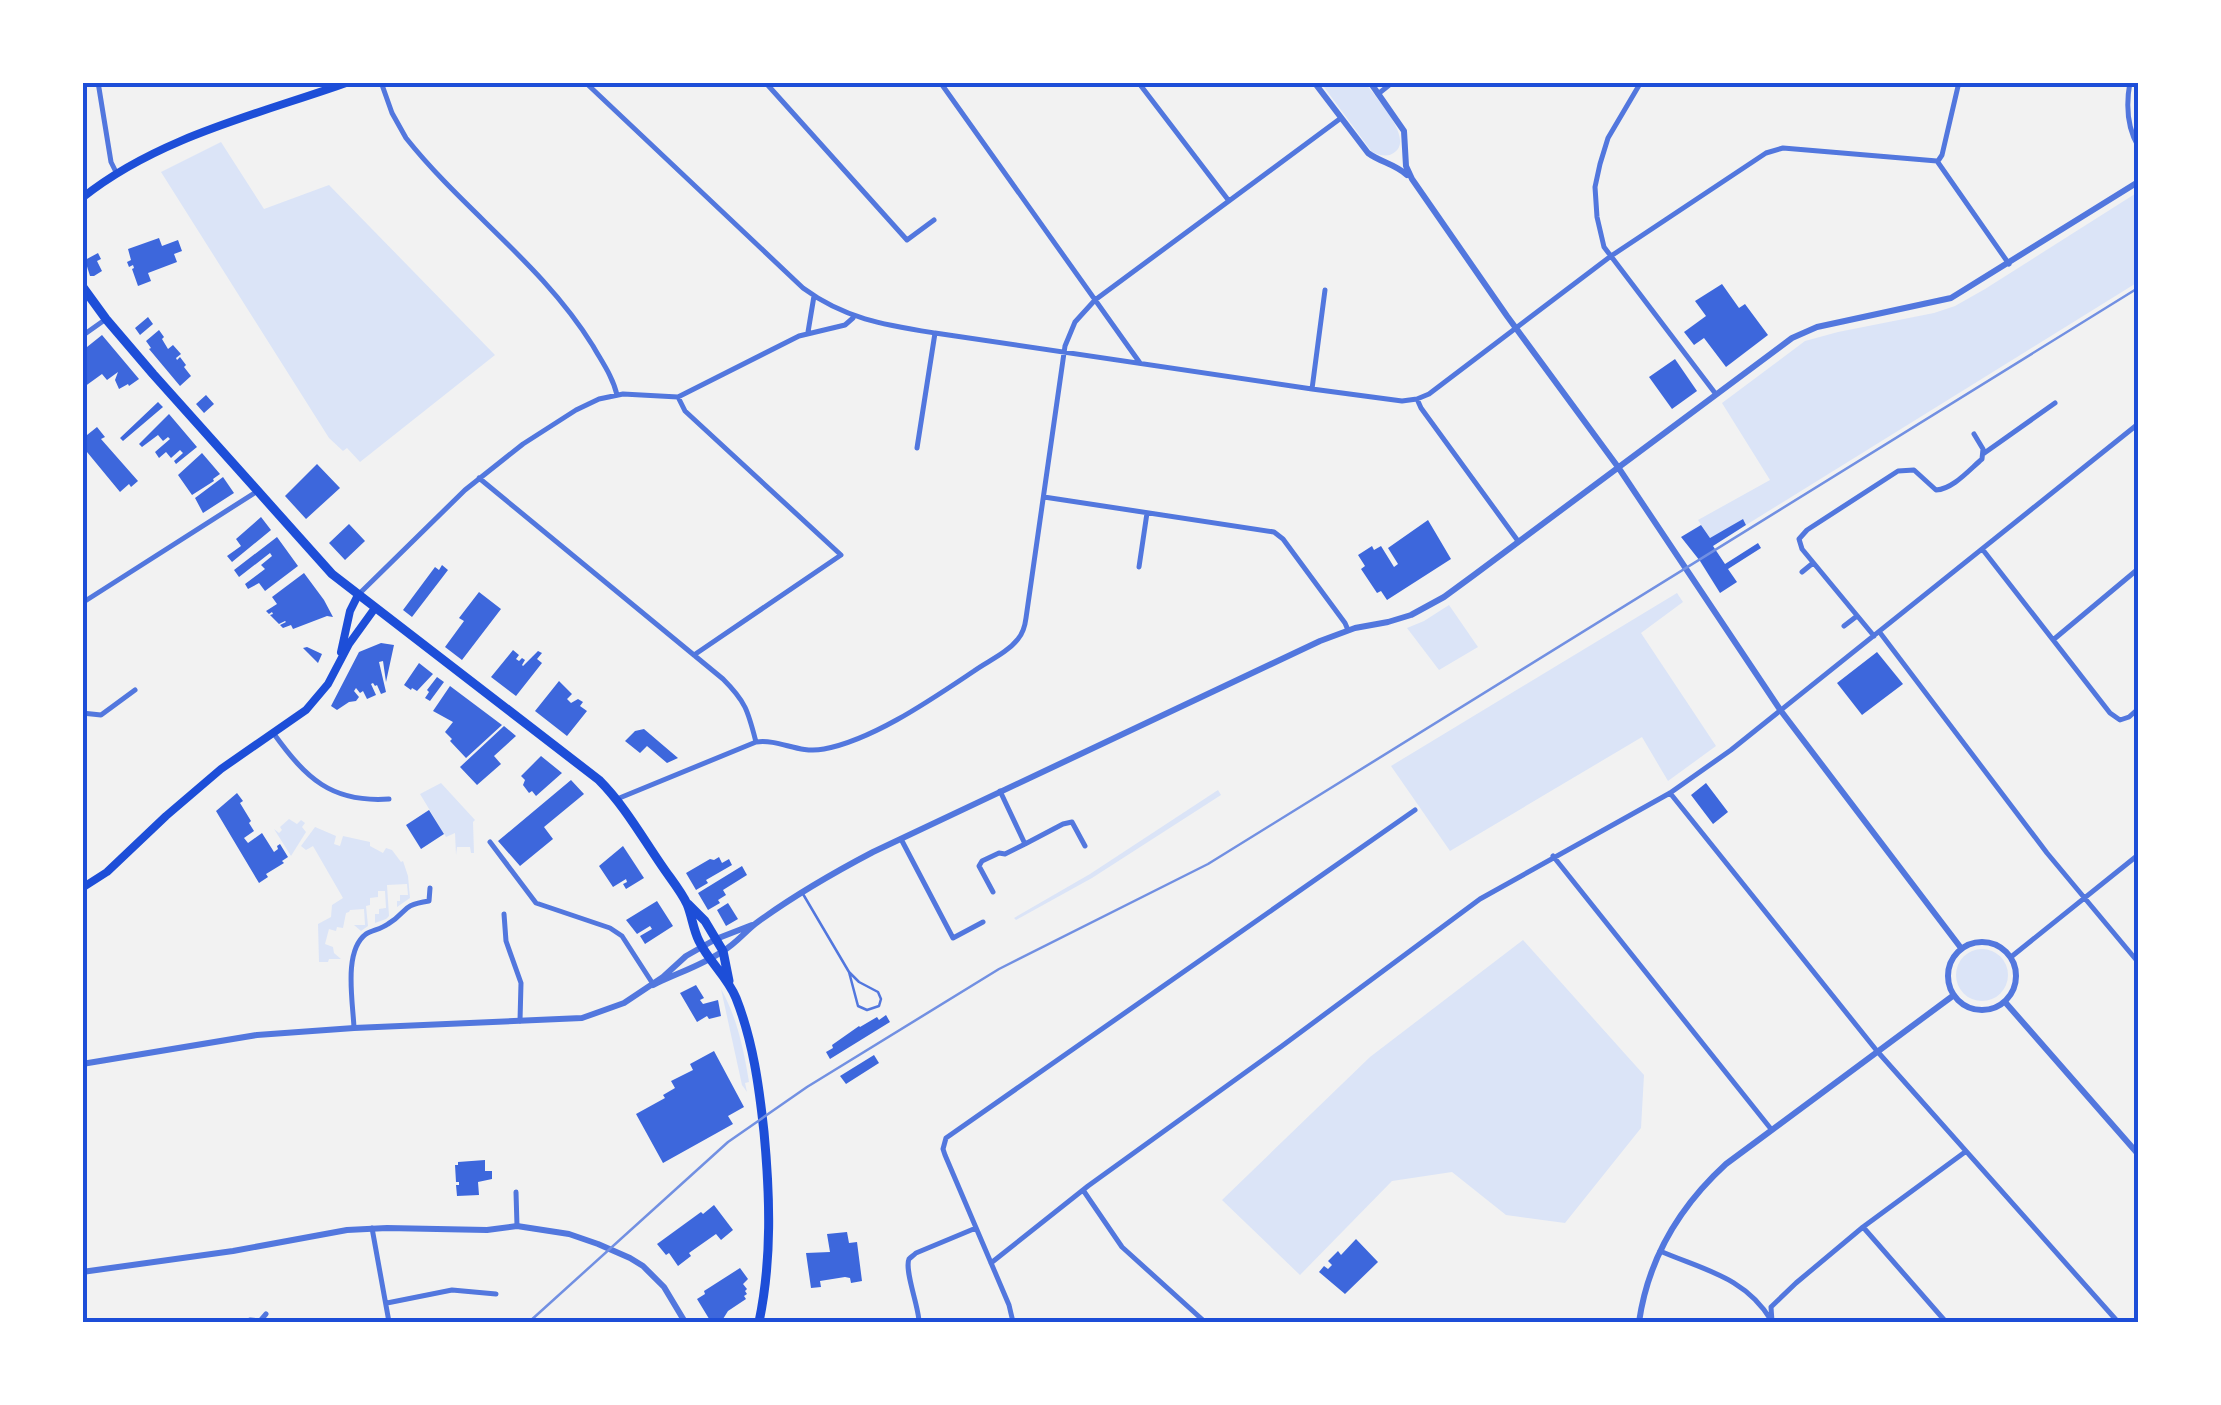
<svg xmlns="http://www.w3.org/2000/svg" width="2221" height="1405" viewBox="0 0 2221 1405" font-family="Manrope,sans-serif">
<rect width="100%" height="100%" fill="#f2f2f2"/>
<path fill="#dbe4f7" d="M1321 83H1365C1375 96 1414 138 1395 152 1388 158 1379 155 1372 152Z
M221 142 264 209 329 185 495 355 360 462 347 448 343 451 329 438 161 172Z
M2138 192V282L1746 525 1743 520 1710 538 1698 520 1770 480 1722 403 1805 341 1838 332 1934 313 1955 306 1985 289Z
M1677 593 1683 602 1641 633 1716 746 1668 781 1642 737 1450 851 1391 766Z
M1449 605 1478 647 1439 670 1407 628 1424 621Z
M441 783 475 820 473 822 474 853H471L470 847H457L456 855 455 833 446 837 420 794Z
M1218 790 1221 795 1092 878 1016 920 1014 918 1090 874Z
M289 819 297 824 301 820 305 823 302 827 306 832 291 856 274 829 279 833 282 830 280 827Z
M315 827 336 836 334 844 340 846 343 836 370 842V846L383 853 386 848 392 850 401 862 403 861 408 876 410 898 397 907V901H400V895H408L407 884 387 885 389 916 386 919 375 923V914H379V909L386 908 385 891H378V897L370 898V905L366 906 368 926 361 931 354 925H365L364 909 350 910 349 912 346 913 343 928 337 927 336 931 329 929 325 944 333 947 334 953 341 959H329L328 962H319L318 924 331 917 332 905 343 898 313 846 306 850 301 846Z
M1523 940 1644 1075 1641 1128 1565 1223 1506 1215 1452 1172 1392 1181 1300 1275 1222 1200 1370 1057Z
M1956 975a26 26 0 1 1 52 0a26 26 0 1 1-52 0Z
M721 989C737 1017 744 1051 749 1082L745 1083 747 1092 742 1085Z"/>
<path fill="#3d67dc" d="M159 238 162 246 178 240 182 251 174 254 177 262 148 273 151 281 138 286 132 269 134 268 133 265 129 267 127 262 131 260 128 249Z
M98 253 101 259 97 261 102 271 94 276H90L85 260Z
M1722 284 1739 308 1745 304 1768 335 1726 367 1704 338 1694 345 1684 332 1706 316 1695 301Z
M148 317 153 324 140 335 135 328Z
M159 330 164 337 162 339 168 349 173 345 181 354 176 358 177 360 180 357 186 365 184 367 191 376 180 386 149 349 151 348 146 341Z
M102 335 139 379 129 386 128 384 119 389 115 380 118 372 107 380 102 374 84 387 82 385V351Z
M1675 359 1697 391 1672 409 1649 377Z
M206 395 214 404 204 413 196 404Z
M158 402 163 407 123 441 120 438Z
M169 414 197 447 176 464 174 461 183 453 180 450 171 458 166 452 159 458 155 452 170 439 168 437 163 441 158 435 142 447 139 444Z
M97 427 105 437 101 439 138 481 131 487 129 484 120 492 87 452 82 456V439Z
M202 453 220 474 213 479 214 481 192 495 178 475Z
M317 464 340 488 306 519 285 496Z
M223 477 234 493 203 513 195 498Z
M261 517 271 530 232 562 227 556 241 546 236 539Z
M1743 519 1746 525 1713 546 1725 564 1758 543 1761 548 1728 569 1737 582 1720 593 1700 561 1681 537 1701 525 1710 538Z
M1428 520 1451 559 1387 600 1381 591 1377 593 1361 569 1365 566 1358 555 1372 546 1374 550 1381 546 1394 567 1398 564 1388 548Z
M349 524 365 541 345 560 329 543Z
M277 537 298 566 265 591 259 583 248 589 245 584 265 569 261 565 272 556 270 553 239 577 234 570Z
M442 565 448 570 412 617 403 610 435 567 439 570Z
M304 573 324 600 333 617 327 616 293 629 291 625 283 628 280 625 286 622 285 621 279 624 270 615 273 614 272 612 269 614 266 611 277 604 272 597Z
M479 592 501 609 462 660 445 647 464 621 459 618Z
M381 643 394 645 386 682 383 661 379 662 386 692 381 694 377 685 375 686 373 683 371 684 376 695 367 699 363 691 360 693 356 688 354 691 359 697 356 701 349 702 337 710 331 706 359 652Z
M307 647 322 654 318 663 303 648Z
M513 650 519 655 516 659 519 661 522 658 525 660 522 665 523 666 538 651 542 653 537 659 542 663 516 696 491 677Z
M1877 652 1903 684 1862 715 1837 683Z
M419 663 433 674 417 691 412 688 411 690 404 685Z
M437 677 444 682 430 701 425 698 429 692 427 690Z
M559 681 572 694 567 699 571 703 578 699 583 702 580 706 587 711 567 736 535 711Z
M450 686 502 725 466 758 450 741 452 739 445 732 453 722 433 711Z
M504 726 516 736 494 756 501 764 477 785 460 767Z
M644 729 678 758 667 763 647 746 640 753 625 741 635 731Z
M541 756 562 773 536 796 532 791 529 793 523 785 525 780 521 776Z
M571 780 584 794 544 827 553 839 520 866 498 841Z
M1706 783 1728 812 1713 824 1691 795Z
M237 793 243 801 240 803 251 821 249 823 254 831 244 838 248 843 262 833 274 852 278 849 277 846 280 844 288 857 282 861 284 863 266 874 268 877 259 883 216 811Z
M429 810 444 834 421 849 406 825Z
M623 846 644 878 626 889 623 884 627 882 626 879 613 887 599 866Z
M719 857 722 863 729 859 732 865 706 880 708 883 696 890 686 873 710 859 714 860Z
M742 866 747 875 723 890 726 895 718 900 720 903 708 910 698 893Z
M657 901 673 926 645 944 640 936 652 929 650 926 637 934 626 920Z
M728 903 738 919 726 926 717 910Z
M696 985 704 998 700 1000 703 1004 718 1000 721 1016 709 1019 707 1016 697 1022 680 993Z
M886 1015 890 1022 830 1059 826 1052 833 1048 832 1045 859 1026 860 1027 877 1017 879 1020Z
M714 1051 744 1107 728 1116 733 1124 663 1163 636 1114 665 1098 663 1095 675 1088 671 1081 693 1070 690 1064Z
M874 1055 879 1063 846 1084 840 1076Z
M485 1160V1171H492V1179L478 1182 479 1195 457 1196 456 1185H459V1182H456L455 1165H458V1162Z
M714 1205 733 1230 721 1240 716 1234 689 1253 691 1256 678 1266 669 1253 666 1255 657 1244 701 1212 703 1214Z
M847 1232 849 1243 857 1242 862 1281 851 1283 850 1278 845 1277 820 1281 821 1287 811 1288 806 1253 830 1252 827 1234Z
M1356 1239 1378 1262 1345 1294 1319 1272 1324 1266 1328 1269 1332 1265 1328 1261 1338 1251 1341 1255Z
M740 1268 748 1279 743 1284 747 1289 745 1291 747 1294 744 1296 746 1299 728 1311 723 1319 726 1322H711L697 1299 705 1294 704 1291Z"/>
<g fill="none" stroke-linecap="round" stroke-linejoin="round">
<path stroke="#5277de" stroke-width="2.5" d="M803 894 849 972 858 1006 867 1010 879 1006 881 999 878 992 859 982 849 972"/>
<path stroke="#5277de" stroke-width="5" d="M98 82 111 162 117 174
M381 82 392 113 406 138C464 211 543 265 593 346 602 362 613 377 617 395
M585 82 803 288C845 319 885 325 935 333L1312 389 1402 401 1417 399 1429 394 1611 256 1766 153 1783 148 1937 161
M765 82 907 240 934 220
M940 82 1140 363
M1138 82 1229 201
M1641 82 1608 138 1600 164 1595 187 1597 217 1604 247 1715 393
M2130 82C2126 104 2127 127 2138 146
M1378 94 1393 82
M1937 161 2009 264
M1938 161 1942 155 1959 82
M808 332 814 296
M82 336 106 319
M1312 389 1325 290
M678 397 685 411 841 555 694 655
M1417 399 1421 408 1518 541
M917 448 935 333
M1983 454 2055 403
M479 478 723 679C746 702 748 711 756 742
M1044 497 1274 532 1283 539 1345 623 1348 630
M1983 550 2110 713 2120 720 2129 717 2138 709
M1139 567 1147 513
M1802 572 1813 563
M360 593 465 490 523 444 576 410 599 399 623 394 678 397 799 336 845 325 853 318
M82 603 256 492
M1844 626 1857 616
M1881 634 2047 853 2138 962
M1874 636 1802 549 1799 539 1807 530 1898 471 1914 470 1936 490C1953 489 1969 470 1982 459L1983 449 1974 434
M2053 640 2138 569
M82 705V713L101 715 135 690
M274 734C306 778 331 803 389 799
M1670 793 1877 1051 2118 1322
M617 799 756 742C781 739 797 754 824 749 873 740 932 699 974 671 988 661 1007 653 1018 639 1023 633 1025 626 1026 618L1065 346 1075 322 1095 300 1341 118
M901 839 953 938 983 922
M490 842 536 903 610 928 622 936 653 984
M1025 844 1063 824 1072 822 1085 846
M1553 856 1771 1129
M993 892 979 866 982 861 999 853 1005 854 1025 844 1000 791
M504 914 506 941 521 983 520 1021
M2011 957 2138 855
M354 1028C353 1002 343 951 366 934 373 930 381 929 388 924 408 912 400 905 429 901L430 888
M1083 1190 1122 1247 1205 1322
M516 1192 517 1226
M1863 1227 1946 1322
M372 1228 389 1322
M1660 1251C1704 1270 1745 1277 1771 1320
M991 1263 1088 1186 1282 1046 1480 899 1670 793 1731 750 2138 424
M387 1303 452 1290 496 1294
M250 1320 260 1321 266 1314
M919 1322C919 1307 904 1270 909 1259 911 1257 914 1255 916 1253L976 1228
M1013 1322 1009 1305 945 1155 943 1149 946 1138 1415 810
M1772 1322 1771 1307 1796 1283 1863 1227 1965 1152"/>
<path stroke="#5277de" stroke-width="6" d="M1314 82 1368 153C1380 162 1395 164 1407 175
M1370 82 1404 131 1406 166 1412 179 1507 316 1618 467 1781 711 1961 948
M1948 976a34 34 0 1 1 68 0a34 34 0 1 1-68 0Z
M653 985C677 973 701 966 723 951 737 943 746 930 759 921 795 895 833 873 873 852L1320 641 1355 628 1388 622 1411 615 1444 597 1474 575 1792 338 1817 327 1951 298 2138 182
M2005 1002 2138 1154
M82 1064 257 1035 354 1028 582 1018 624 1003 663 977 686 956 716 939 752 925
M82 1272 233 1251 347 1230 387 1228 487 1230 517 1226 569 1234 598 1244 630 1258 643 1266 664 1287 685 1322
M1639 1322C1648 1260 1679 1207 1726 1164L1954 995"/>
<path stroke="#1d4ed8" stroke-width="8" d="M82 198C158 137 259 114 349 82
M341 652 350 611 358 595
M82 888 107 872 166 816 221 769 306 710 328 684 349 644 375 608"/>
<path stroke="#1d4ed8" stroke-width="9" d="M82 286 106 319 153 374 332 574 599 780C624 805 642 837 662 866 670 878 681 891 687 904 692 916 693 929 699 941 709 962 727 976 736 998 753 1041 759 1086 764 1132 770 1196 772 1260 759 1322
M688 904 705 921 723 951 729 981"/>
<path stroke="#7290e2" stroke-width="2.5" d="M529 1322 728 1142 807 1087 999 969 1208 864 2138 288"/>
</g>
<rect width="2221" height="1405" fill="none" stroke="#ffffff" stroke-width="170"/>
<rect x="85" y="85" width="2051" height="1235" fill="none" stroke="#1d4ed8" stroke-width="4"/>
</svg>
